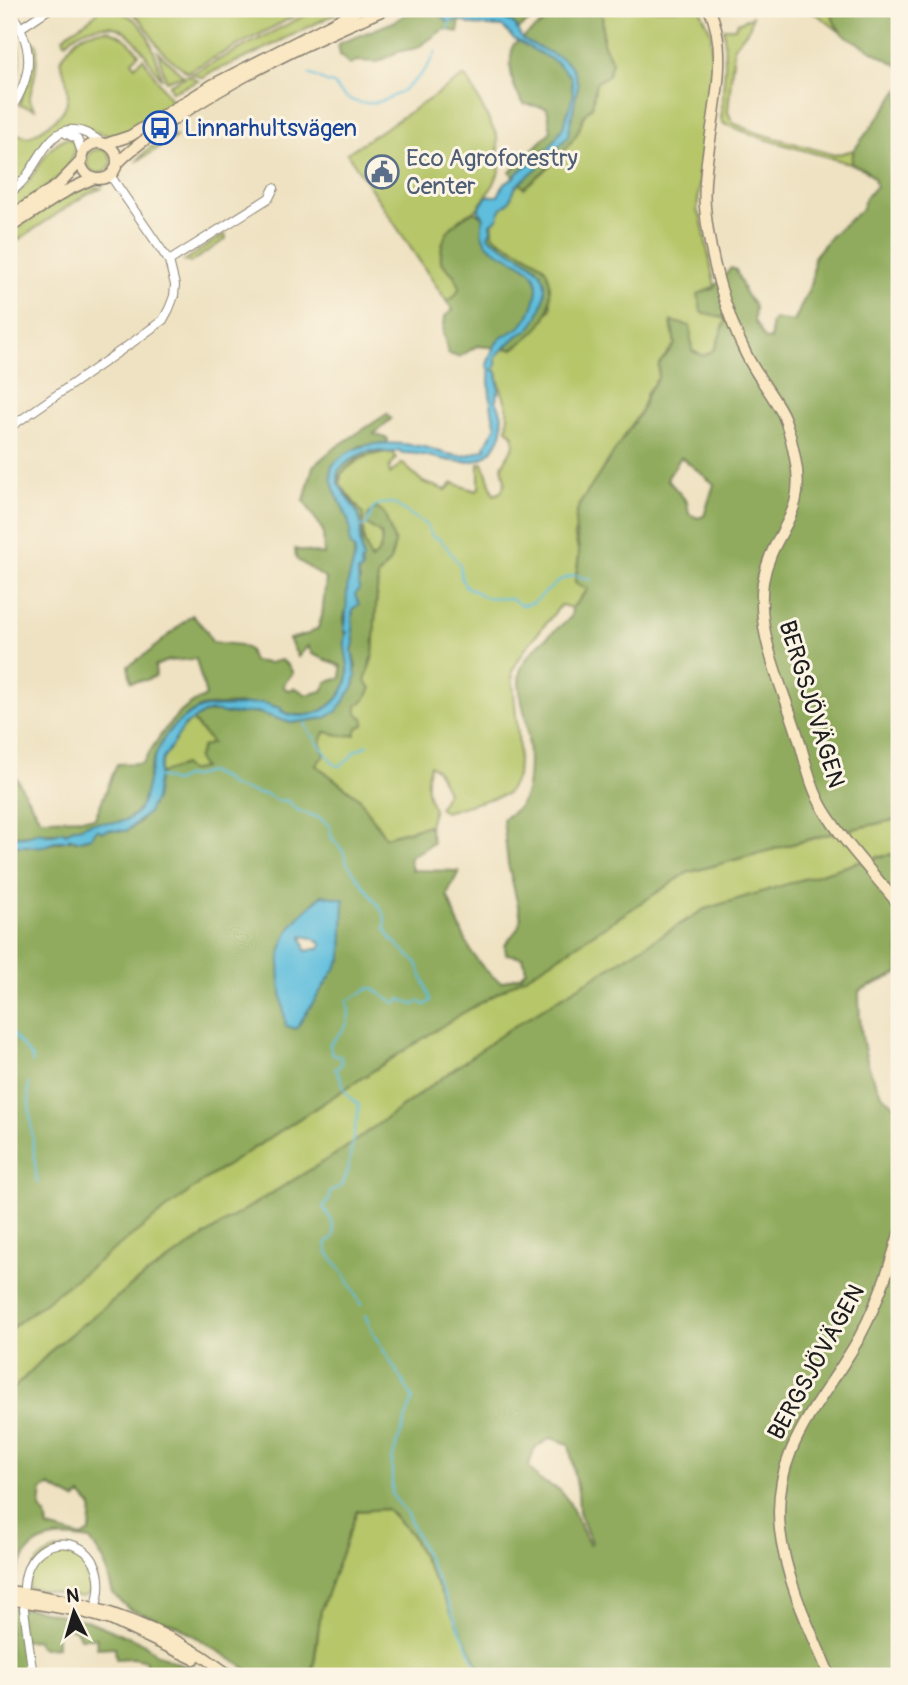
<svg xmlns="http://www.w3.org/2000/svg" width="908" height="1685" viewBox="0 0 908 1685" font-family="Pangolin,sans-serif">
<rect width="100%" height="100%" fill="#fcf5e5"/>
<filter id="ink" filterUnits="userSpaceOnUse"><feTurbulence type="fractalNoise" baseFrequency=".0143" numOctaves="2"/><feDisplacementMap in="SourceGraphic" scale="14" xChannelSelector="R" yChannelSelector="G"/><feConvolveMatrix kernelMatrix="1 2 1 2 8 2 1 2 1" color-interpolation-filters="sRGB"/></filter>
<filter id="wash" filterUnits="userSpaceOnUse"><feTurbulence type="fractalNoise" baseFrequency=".00686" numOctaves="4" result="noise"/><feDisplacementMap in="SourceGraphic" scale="28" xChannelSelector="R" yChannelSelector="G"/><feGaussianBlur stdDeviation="1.57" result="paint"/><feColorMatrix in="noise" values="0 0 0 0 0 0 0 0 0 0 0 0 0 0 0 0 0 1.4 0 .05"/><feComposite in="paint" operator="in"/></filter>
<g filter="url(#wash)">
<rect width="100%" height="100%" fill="#efe2c2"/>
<path fill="#b6c669" stroke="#697142" stroke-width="2" d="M100 9C145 9 152 43 162 79 151 66 145 51 133 39 114 18 84 25 65 43L63 38C74 26 91 22 100 9Z
M126 9H308L187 72C178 64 165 56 158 46 147 30 143 18 126 9Z
M317 9H345L250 56 207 74 204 78 191 74Z
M602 9H700L711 32 712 71 697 211 701 217 715 286 698 295 726 319 715 349 704 356 692 351 671 321 675 344 659 364 658 378 647 392 641 411 625 435 574 534 579 554 575 582 588 589 572 608 561 605 525 649 512 671 519 747 517 777 507 794 445 812 439 808 447 792 437 770 430 765C425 780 426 796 434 809L429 825 385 837 360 799 316 765 324 755 321 742 325 731 344 736 357 713V705L373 655 378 576 390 561 395 543 384 514 375 529C387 539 382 551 371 561L364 541 363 514 340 484 341 474C356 460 374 450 394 453L396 458 389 468 390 474 402 463 423 482 446 490 453 483 476 491 479 488V463H483L494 495 501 492 505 482 502 466 514 445 513 435 507 429C511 402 500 396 497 372L494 370 496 354 503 348 513 349 551 309C550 247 530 267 493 235L492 222C501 211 510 191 520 183L524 187C543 172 562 156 576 135 584 123 579 117 592 107L596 83 608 75 612 62 603 43Z
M833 9C830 19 837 28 844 35L818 15 806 10Z
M752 16 750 27 734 47 728 112 733 123 758 133 835 155 854 150 851 164 761 138 724 124 721 119 725 65 724 28H735L736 24Z
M107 30C122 35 130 41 139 54L132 61 135 66 143 58 172 102C154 121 121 142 94 132 83 129 74 122 63 127 36 139 34 175 9 188V126L17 134 29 137C67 115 77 104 60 61 73 39 81 31 107 30Z
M31 41 37 45C38 65 34 81 29 100L35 109 19 105 30 76Z
M158 52 183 75 166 81Z
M188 75 198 81 172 92 169 85Z
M463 77 468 79 497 136 500 169 494 184 477 209 465 215 441 262 454 275 460 287 455 296 447 302 347 153Z
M167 135 176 137 136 162 148 149 167 138Z
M67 138 74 141C81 172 30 197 9 212V197C37 184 41 146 67 138Z
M87 161a12 12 0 1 1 24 0a12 12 0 1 1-24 0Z
M86 187 103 188 87 194 9 246V233L61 199Z
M225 234 226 239 190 263 184 261Z
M192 720 212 743 203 768 189 771 159 774C161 755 177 731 192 720Z
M899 819V853L876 857 705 909 508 1030 341 1151 228 1220 136 1282 57 1345 9 1393V1330L15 1323 203 1181 456 1017 544 966 687 873 829 834Z
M387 1509 410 1533 484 1676H313L321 1610 357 1511Z
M64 1549C89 1554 113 1588 81 1597L28 1588C30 1566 40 1552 64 1549Z"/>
<path fill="#90ab5d" stroke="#56643c" stroke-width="2" fill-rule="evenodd" d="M412 9H434L437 14 460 20 458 32 444 29 417 48 397 52 378 62 356 61 350 65 340 55 338 44 396 21Z
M472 9H547L517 30 514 24 497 15 496 10 493 17 469 16Z
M562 9H602L603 43 612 62 608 75 596 83 592 107C579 117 584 123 576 135 562 156 543 172 524 188L510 172 551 131 547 108 524 104C511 87 508 66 513 45Z
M833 9H899V66L844 35C837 28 830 19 833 9Z
M9 17C24 46 22 73 9 102Z
M899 90V819L829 834 687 873 544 966 456 1017 203 1181 9 1330V846H40L75 839 76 841 90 837 97 829 126 831 139 823 155 799 159 774 183 765 189 771 203 768 197 759 202 747 212 743 192 720 204 713 219 711 227 714 257 712 291 723 325 718 353 686 356 667 352 650 354 643 352 617 355 595 360 582 358 572 362 570C360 556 363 533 360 520 355 499 340 497 338 471 351 458 365 449 384 452L357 459 341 474 340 484 363 514 364 541 371 560C380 554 383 545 381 534L367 524 368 515 376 508 384 513 395 543 390 561 378 576 373 655 365 681 371 688 365 700 357 705V713L364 719V725L357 728 355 735 344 736 325 732 321 742 324 755 316 765 360 799 385 837 429 825 433 843 409 858 412 870 459 871 447 895C461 928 469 963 501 982L520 976 526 970 523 957 506 954 505 945 518 928 521 918 508 864 503 819C508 815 517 810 520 805 533 789 529 735 525 715 522 702 517 685 520 672 524 653 556 630 571 617L572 608 588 589 575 583C576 574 579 564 579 554 578 533 571 527 579 505L641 411 648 392 658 378 659 364 675 344 671 321 690 326 692 351 704 356 715 349 726 319 701 312 698 294 713 289 731 268 736 270 745 293 755 307 754 321 765 339 771 340V324L774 319 794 322 812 282 814 257 832 235 861 210 866 197 876 186 874 178 864 169 851 164 854 150ZM681 457 714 484 704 516 698 518 689 514 687 502 667 479ZM322 895 342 959 281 949 290 928Z
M474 211 492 222 493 235C508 248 530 252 544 267 548 272 550 281 550 288 552 320 538 331 513 349L477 346 459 357 448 354 443 333 445 316 453 310 447 302 455 296 460 287 454 275 441 262C439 236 451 223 474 211Z
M387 414 391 419 374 434 388 439 387 443 360 446 332 466C328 486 345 506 350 525 351 530 350 536 350 541 351 548 353 544 354 551 356 560 351 568 350 576 348 585 349 594 348 603 348 608 344 613 344 618 345 636 352 668 345 686 337 707 311 720 289 714 282 712 277 707 270 705 263 703 208 705 202 707 177 718 156 745 150 771 146 787 146 809 129 818 119 824 110 823 100 823 88 823 77 833 65 833 46 833 27 835 9 837V772L15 776 40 819 95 818 117 764 143 763C160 735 175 709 206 696L196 659 167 661 155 666 156 676 146 680 131 682 128 666 149 652 192 615 206 630 212 642 240 645 249 650 253 661 269 663 281 660 288 665 293 673 283 685 287 690 296 688 307 695 322 691 327 682 341 678V666L312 654 308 646 298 657 289 639 308 634 318 628 322 616 326 579 296 559 295 549 324 555 323 531 304 501 313 466 333 449Z
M899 853V973L859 991C859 1024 863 1066 882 1094 886 1100 894 1104 899 1108V1443L896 1445 899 1448V1676H484L410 1533 387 1509 357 1511 321 1610 312 1676H258L178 1626 129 1609 113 1594 104 1561 90 1540C68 1537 43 1533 27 1553 20 1561 17 1575 13 1585H9V1393L57 1345 136 1282 228 1220 341 1151 508 1030 705 909 876 857ZM551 1438 569 1444 578 1492 579 1512 591 1542 589 1544 569 1502 560 1490 539 1480 529 1466 534 1449ZM49 1486 75 1500 81 1495 92 1507 90 1532 82 1537 48 1528 46 1515 40 1509 42 1490Z
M9 1607 34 1609 89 1621 143 1643 155 1653 207 1676H146V1661L134 1658 116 1659 115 1647 97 1648 96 1638H80L77 1631 68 1628 57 1633V1647L43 1648 38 1645 37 1640 20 1641 27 1676H9Z"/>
<path fill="#5fbedd" stroke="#3e6d7c" stroke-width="2" fill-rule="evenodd" d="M434 9H444L454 14 493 17 496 10 497 15 514 24 523 40 561 58 570 65 574 71 578 85 568 136 550 157 516 186 509 202 501 209 497 219 490 225 492 228 488 236C516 260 562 262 539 313 535 323 528 333 518 335L496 356V365L494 370 497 372 499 392 497 393 496 401C503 412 505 427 499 439 479 482 435 451 402 453L399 450C391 455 386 451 377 451 361 450 348 461 338 471V483L358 514 361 524 360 540 363 560 361 562 362 570 358 572 359 589 355 595 359 604 353 609 352 617 354 643 352 650 356 676 354 686 337 711 325 718 291 723 257 712 234 714 211 711 204 713 185 725 163 759 160 766 155 799 147 814 126 831 108 830 102 832 97 829 91 837 75 841V839L70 838 67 841H55C42 851 23 844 9 846V837L27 836 38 832 51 835 63 831 66 833 73 828C81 830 84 824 92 823 105 820 109 826 126 820 146 812 145 787 151 770 156 752 165 731 181 720 206 702 208 708 235 706 244 705 253 703 262 703 270 703 275 709 281 707V711C309 725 344 706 348 675 350 661 341 645 347 632L344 630C348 615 345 599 348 583 350 573 354 564 355 553 355 545 352 550 350 543 349 538 351 532 350 527 346 505 327 489 332 466 354 439 391 441 424 447 436 450 448 456 461 456 470 456 479 450 486 449L485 446 496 426C492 417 487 379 490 370L487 365C490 356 492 348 498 341 504 334 514 332 521 326 530 318 537 298 537 287 538 252 468 262 484 217L478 210 487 196H498L504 183 515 177 517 173 549 148 563 127 573 96 571 77 556 62 514 39 503 27 472 25 460 20 448 22Z
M322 895 344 899 342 958 296 1029 286 1026C282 995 271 956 291 927 299 915 312 905 322 895ZM302 936 312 938 322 944 320 948 306 951Z"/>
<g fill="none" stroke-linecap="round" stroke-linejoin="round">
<path stroke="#5fbedd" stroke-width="2" d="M448 30 451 21
M309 74C318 77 325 83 334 84 361 128 421 88 436 51
M360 527 366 526 373 509 379 504 393 503 426 525 432 536 441 540 460 565 461 577 465 586 485 597 511 599 521 605 533 603 560 580 574 575 591 580
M306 723V727L334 764 339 766 349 759 355 751 368 745
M158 776 174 782 187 776 191 777 208 772 224 779 231 786 259 794H266L276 800 288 801 297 810 320 818 330 827 332 838 343 851 347 863 381 909 385 917V929L393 941 417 963 431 1001 425 1005 419 1001 414 1005 400 999 397 1003C387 1001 381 993 372 988 362 990 357 997 347 1001 353 1022 345 1029 330 1044L331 1053 340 1056 342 1064 335 1069C348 1085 337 1089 359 1105L347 1174 342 1185 330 1192 329 1200 323 1207C330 1217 336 1225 333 1238L326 1242 328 1253 344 1273 361 1305
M9 1030 33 1059 32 1063
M29 1083 28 1092 37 1182
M365 1315 374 1335 413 1398 392 1459V1495L407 1514 481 1676"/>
</g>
</g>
<g filter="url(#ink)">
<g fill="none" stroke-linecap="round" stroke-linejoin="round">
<defs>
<path id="street" d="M9 9C35 46 34 75 9 112
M22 27 49 9
M65 133 77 139 83 155
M9 193C43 174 46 100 102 143
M169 261 269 198 274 188
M9 428 133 342 163 320 169 309 174 296 175 285 169 261 110 175
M24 1586C29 1519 122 1534 94 1612
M24 1609 33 1676"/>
<path id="secondary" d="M709 9C736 62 700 148 705 207 709 254 725 312 746 354 756 375 771 392 782 413 789 427 792 443 795 458 808 518 771 531 763 582 756 634 781 683 796 730 805 757 809 785 824 810 845 844 874 874 899 905
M81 161a18 18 0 1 1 36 0a18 18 0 1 1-36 0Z
M106 144 130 136 212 85 360 9
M117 164C134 146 156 132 176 118 241 74 314 40 386 9
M9 217 58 185 82 160
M9 228 68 190 94 178
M9 1591C79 1600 140 1618 201 1655 212 1662 221 1670 232 1676
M9 1599 79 1611 111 1620 194 1659
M830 1676C810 1629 786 1582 780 1530 771 1448 822 1404 859 1338 877 1305 889 1270 899 1234"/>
</defs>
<use href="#street" stroke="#867f6f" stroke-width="10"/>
<use href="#secondary" stroke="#867f6f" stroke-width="13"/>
<use href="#street" stroke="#fff" stroke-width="8"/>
<use href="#secondary" stroke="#fae7c3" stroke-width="10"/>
</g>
</g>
<defs>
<symbol id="bus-ring" viewBox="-11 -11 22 22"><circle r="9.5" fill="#fcf5e5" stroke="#1a4fb4" stroke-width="1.5"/><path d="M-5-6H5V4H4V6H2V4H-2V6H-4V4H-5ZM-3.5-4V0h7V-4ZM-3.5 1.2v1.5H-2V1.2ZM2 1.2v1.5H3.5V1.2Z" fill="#1a4fb4"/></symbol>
<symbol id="civic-ring" viewBox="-11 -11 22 22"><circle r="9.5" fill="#fcf5e5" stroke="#5c6f8a" stroke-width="1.5"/><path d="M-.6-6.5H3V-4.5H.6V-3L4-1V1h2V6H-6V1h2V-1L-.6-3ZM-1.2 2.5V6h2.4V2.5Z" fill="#5c6f8a"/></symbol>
</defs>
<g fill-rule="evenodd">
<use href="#bus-ring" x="141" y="109" width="38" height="38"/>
<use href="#civic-ring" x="363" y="153" width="38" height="38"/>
</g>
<g text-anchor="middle" stroke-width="6" stroke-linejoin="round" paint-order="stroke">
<g font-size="24" fill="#164399" stroke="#fcf5e5" text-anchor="start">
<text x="184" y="136">Linnarhultsvägen</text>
</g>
<g font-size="24" fill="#4e5e75" stroke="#fcf5e5" text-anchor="start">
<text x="406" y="166">Eco Agroforestry<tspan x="406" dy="28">Center</tspan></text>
</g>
<g font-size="24" fill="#1c1c1c" stroke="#fcf5e5">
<text transform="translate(812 704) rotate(73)" y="8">BERGSJÖVÄGEN</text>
<text transform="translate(816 1362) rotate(-61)" y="8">BERGSJÖVÄGEN</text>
</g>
</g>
<rect width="908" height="1685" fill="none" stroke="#fcf5e5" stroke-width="35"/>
<g transform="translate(74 1612) rotate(355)" stroke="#fcf5e5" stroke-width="5" paint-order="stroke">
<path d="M0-5L12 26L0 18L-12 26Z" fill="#1c1c1c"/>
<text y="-10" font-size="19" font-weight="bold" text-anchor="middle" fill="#1c1c1c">N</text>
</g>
</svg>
